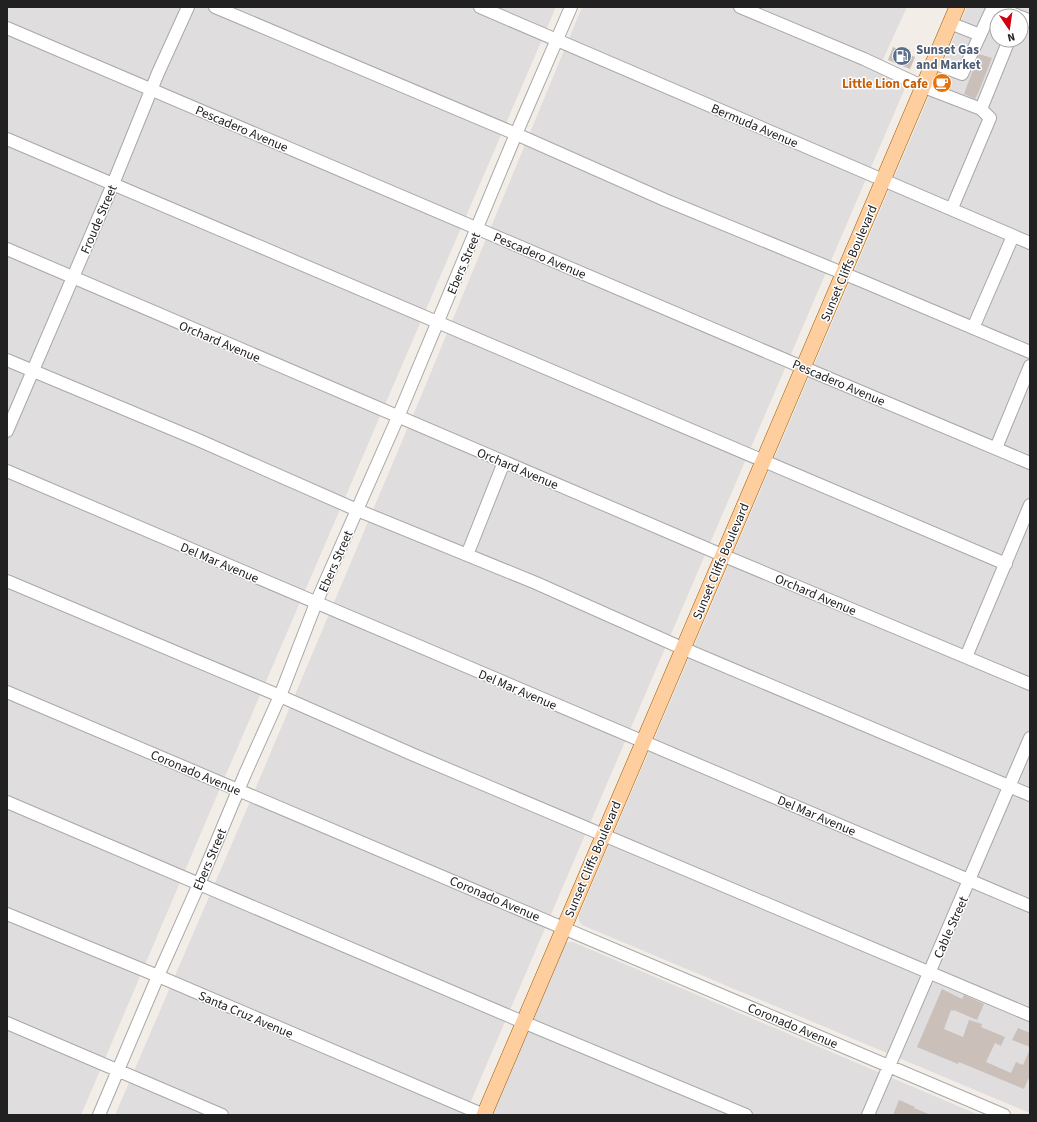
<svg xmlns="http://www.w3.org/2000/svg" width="1037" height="1122" viewBox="0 0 1037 1122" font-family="'Source Sans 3',sans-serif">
<rect width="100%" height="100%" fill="#f2ede7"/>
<path fill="#dfddde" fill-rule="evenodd" d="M7 7H556L218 793 81 1115H7Z
M582 7H907L878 70 908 81 465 1115H115L246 811 419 401Z
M967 7H1030V1113L582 925 579 921V915ZM997 16H1021V40H997Z
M565 942H573L979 1115H492Z"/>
<path fill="#cabfb9" d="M893 47 915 57 910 69 888 60Z
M979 54 992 58 979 91 975 99 964 94Z
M942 989 962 999 964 995 984 1004 977 1020 954 1010 953 1011 951 1010 944 1029 963 1037 969 1020 982 1024 981 1027 1005 1037 1001 1046 995 1043 986 1062 1011 1073 1016 1062 1023 1065 1030 1049V1075L1024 1089 959 1062 958 1064 917 1047Z
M1018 1028 1030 1033V1047L1012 1040Z
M899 1100 915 1107 914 1108 931 1115H893Z"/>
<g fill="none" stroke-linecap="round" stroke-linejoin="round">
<defs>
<path id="minor" d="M215 7 516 134 665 200 862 281 1030 352
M480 7 1030 243
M740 7 864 59 924 87 981 109
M997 7 1018 16
M1021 17 1030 21
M950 23 980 35
M7 28 802 367 1030 463
M933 63 962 74 993 7
M7 139 1006 564
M952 208 990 118 981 109 1009 40
M7 249 722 555 1030 684
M973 328 1013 236
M7 360 196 439 357 510 536 583 682 648 1030 795
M7 431 113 184 158 73 188 7
M996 448 1030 366
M7 471 1030 906
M467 555 504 462
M7 581 280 696 414 755 1030 1015
M966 657 1030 505
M7 692 1004 1115
M7 802 523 1022 746 1115
M7 914 158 976 484 1115
M7 1023 222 1115
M99 1115 158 976 199 884 245 774 280 696 316 603 398 417 516 134 571 7
M868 1115 1030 738"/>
<path id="major" d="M484 1115 957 7"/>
</defs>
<use href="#minor" stroke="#a8a8a8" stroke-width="14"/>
<use href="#major" stroke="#9d5d00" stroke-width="16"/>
<use href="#minor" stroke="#fff" stroke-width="12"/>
<use href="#major" stroke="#ffce9e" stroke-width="15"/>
</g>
<defs>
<symbol id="fuel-disc" viewBox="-11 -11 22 22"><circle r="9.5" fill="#5c6f8a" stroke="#fff"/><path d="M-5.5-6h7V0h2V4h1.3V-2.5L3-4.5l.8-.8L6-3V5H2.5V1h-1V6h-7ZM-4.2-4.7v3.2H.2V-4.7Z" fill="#fff"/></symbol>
<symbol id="cafe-disc" viewBox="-11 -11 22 22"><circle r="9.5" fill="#e8710a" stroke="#fff"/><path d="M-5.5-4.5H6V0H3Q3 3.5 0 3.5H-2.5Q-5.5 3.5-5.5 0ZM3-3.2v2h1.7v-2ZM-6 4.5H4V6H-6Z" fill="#fff"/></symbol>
</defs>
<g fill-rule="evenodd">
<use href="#fuel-disc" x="891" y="45" width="22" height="22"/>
<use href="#cafe-disc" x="931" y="72" width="22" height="22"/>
</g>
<g text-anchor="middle" stroke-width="3" stroke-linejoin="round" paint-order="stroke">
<g font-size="13" font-weight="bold" fill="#4e5e75" stroke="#fff" text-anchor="start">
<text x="916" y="54">Sunset Gas<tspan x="916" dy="15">and Market</tspan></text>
</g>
<g font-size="13" font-weight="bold" fill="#c56008" stroke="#fff" text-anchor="end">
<text x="928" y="88">Little Lion Cafe</text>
</g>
<g font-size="13" fill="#212121" stroke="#fff">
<text transform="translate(755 125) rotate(23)" y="5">Bermuda Avenue</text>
<text transform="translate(242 128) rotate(23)" y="5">Pescadero Avenue</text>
<text transform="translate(98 219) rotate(-67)" y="5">Froude Street</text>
<text transform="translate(540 255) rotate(23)" y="5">Pescadero Avenue</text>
<text transform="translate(463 263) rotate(-67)" y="5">Ebers Street</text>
<text transform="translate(848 263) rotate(-67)" y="5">Sunset Cliffs Boulevard</text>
<text transform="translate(220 341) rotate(23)" y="5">Orchard Avenue</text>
<text transform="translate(839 382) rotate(23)" y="5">Pescadero Avenue</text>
<text transform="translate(518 468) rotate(23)" y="5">Orchard Avenue</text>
<text transform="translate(335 561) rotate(-66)" y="5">Ebers Street</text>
<text transform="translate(720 561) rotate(-67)" y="5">Sunset Cliffs Boulevard</text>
<text transform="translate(220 562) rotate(23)" y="5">Del Mar Avenue</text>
<text transform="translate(816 594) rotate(23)" y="5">Orchard Avenue</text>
<text transform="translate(518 689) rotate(23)" y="5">Del Mar Avenue</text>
<text transform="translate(196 772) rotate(23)" y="5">Coronado Avenue</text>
<text transform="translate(817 815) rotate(23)" y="5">Del Mar Avenue</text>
<text transform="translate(209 859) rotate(-67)" y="5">Ebers Street</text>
<text transform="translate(592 859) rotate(-67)" y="5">Sunset Cliffs Boulevard</text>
<text transform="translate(495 898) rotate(23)" y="5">Coronado Avenue</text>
<text transform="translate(950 927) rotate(-66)" y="5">Cable Street</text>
<text transform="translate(246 1014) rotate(23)" y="5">Santa Cruz Avenue</text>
<text transform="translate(793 1025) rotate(23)" y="5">Coronado Avenue</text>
</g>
</g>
<rect width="1037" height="1122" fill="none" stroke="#212121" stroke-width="16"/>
<g transform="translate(1009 28) rotate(167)"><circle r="19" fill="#ffffff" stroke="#a6a6a6"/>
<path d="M0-3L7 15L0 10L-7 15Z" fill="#d10010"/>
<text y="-6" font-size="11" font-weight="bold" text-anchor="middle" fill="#212121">N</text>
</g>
</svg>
